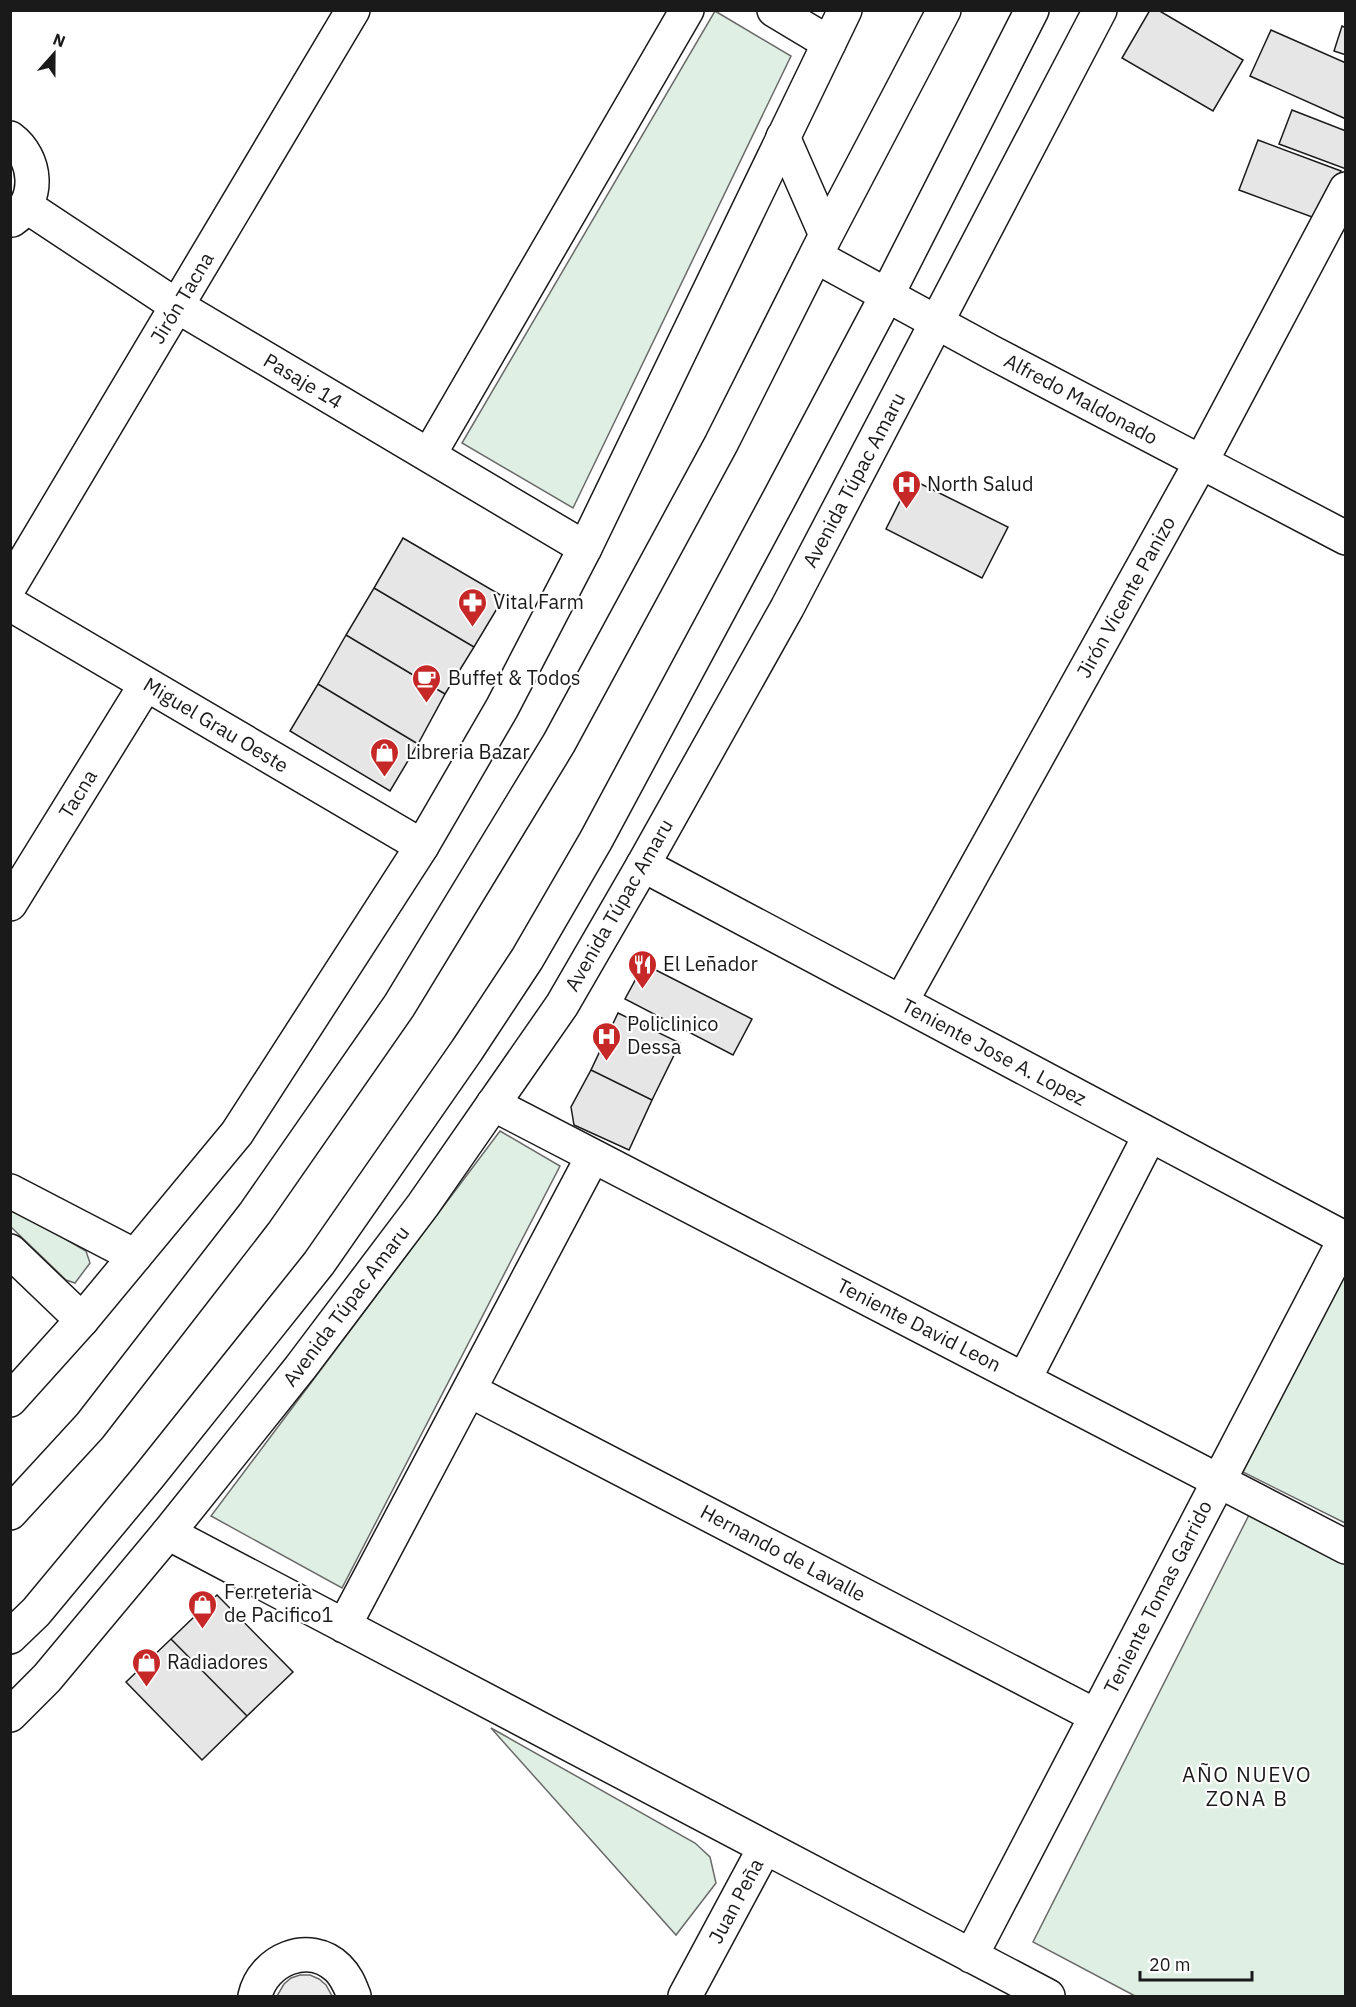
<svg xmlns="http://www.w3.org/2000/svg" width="1356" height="2007" viewBox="0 0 1356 2007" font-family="'IBM Plex Sans',sans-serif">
<rect width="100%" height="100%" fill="#fff"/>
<path fill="#e0efe3" stroke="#6a6a6a" stroke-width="1.5" d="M715 11 791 56 573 508 462 443Z
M500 1131 560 1166 342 1588 211 1516Z
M10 1207 86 1251 90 1263 75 1283 66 1280 11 1227Z
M1345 1271V1523L1243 1472Z
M1251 1511 1345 1560V1996H1135L1033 1942Z
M491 1728 695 1843 710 1857 716 1883 676 1935Z"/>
<path fill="#ededed" stroke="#6a6a6a" stroke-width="1.5" d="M300 1975H310L319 1979 326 1985 332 1996H277L284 1984 291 1978Z"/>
<path fill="#e6e6e6" stroke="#1a1a1a" stroke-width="1.5" d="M1150 10H1158L1243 60 1213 111 1122 58Z
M1342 26 1346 28V55L1334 51Z
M1271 30 1346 63V119L1250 76Z
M1292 110 1346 131V169L1279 144Z
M1258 140 1341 171 1323 221 1239 190Z
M911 479 1008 527 982 578 886 529Z
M403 538 504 597 474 647 374 588Z
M374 588 474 647 445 694 346 635Z
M346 635 445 694 418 744 318 684Z
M318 684 418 744 390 791 290 731Z
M644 964 752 1019 733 1055 625 999Z
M618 1013 680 1043 652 1100 591 1070Z
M591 1070 652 1100 629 1150 574 1125 571 1107Z
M217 1595 293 1672 247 1716 171 1639Z
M171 1639 247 1716 202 1760 126 1682Z"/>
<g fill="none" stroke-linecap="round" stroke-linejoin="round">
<defs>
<path id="minor" d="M774 10 829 43
M10 138C37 158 41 200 12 220
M26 206 177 306 585 548
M817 257 991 352 1346 538
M429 455 687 10
M10 586 353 10
M10 604 422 846
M643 865 1346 1239
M10 904 146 684
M901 1002 1201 462 1346 189
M493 1104 1346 1547
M10 1191 135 1256
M10 1251 82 1320
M1024 1380 1150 1135
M469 1390 1096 1716
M168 1533 1048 1996
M344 1626 593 1156
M971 1956 1345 1239
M255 1996C263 1960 309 1940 338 1968 347 1977 350 1986 354 1996
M685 1996 765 1847"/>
<path id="tertiary" d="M10 1400 82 1320 237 1133 422 846 502 708 585 548 845 10
M10 1715 47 1678 168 1533 300 1368 423 1205 562 1005 643 865 787 608 1100 10"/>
<path id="trunk" d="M783 137 826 235
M10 1513 90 1426 255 1213 399 1006 559 743 721 444 826 235 944 10
M10 1637 36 1612 149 1476 319 1263 467 1050 527 959 596 840 780 497 887 295 1032 10"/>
</defs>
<use href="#minor" stroke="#1a1a1a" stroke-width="36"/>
<use href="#tertiary" stroke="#1a1a1a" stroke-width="36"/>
<use href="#trunk" stroke="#1a1a1a" stroke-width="36"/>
<use href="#minor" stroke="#fff" stroke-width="33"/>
<use href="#tertiary" stroke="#fff" stroke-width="33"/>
<use href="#trunk" stroke="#fff" stroke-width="33"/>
</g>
<defs>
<symbol id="hospital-pin" viewBox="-11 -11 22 30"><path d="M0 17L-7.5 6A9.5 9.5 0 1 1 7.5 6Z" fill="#c62828" stroke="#fff"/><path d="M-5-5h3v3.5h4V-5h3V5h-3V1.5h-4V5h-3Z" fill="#fff"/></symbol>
<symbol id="pharmacy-pin" viewBox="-11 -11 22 30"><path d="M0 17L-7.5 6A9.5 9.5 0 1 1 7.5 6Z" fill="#c62828" stroke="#fff"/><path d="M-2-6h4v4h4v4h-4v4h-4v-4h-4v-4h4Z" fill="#fff"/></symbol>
<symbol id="cafe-pin" viewBox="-11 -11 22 30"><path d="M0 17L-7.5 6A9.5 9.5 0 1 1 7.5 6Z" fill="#c62828" stroke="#fff"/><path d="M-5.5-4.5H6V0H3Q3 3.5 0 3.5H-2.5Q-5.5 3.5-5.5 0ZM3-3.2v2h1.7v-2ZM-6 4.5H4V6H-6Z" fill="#fff"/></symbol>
<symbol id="shop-pin" viewBox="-11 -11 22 30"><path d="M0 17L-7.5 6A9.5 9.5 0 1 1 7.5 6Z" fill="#c62828" stroke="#fff"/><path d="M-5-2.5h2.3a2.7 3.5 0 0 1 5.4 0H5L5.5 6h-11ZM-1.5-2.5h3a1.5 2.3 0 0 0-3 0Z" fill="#fff"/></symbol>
<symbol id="restaurant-pin" viewBox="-11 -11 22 30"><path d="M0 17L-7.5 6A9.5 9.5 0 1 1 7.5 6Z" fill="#c62828" stroke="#fff"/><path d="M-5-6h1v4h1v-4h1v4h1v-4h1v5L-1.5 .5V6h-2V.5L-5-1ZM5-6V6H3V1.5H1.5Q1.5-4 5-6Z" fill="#fff"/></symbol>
</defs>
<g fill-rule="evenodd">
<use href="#hospital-pin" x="890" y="468" width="33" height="45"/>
<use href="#pharmacy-pin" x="456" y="586" width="33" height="45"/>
<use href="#cafe-pin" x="410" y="662" width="33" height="45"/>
<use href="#shop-pin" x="368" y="736" width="33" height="45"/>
<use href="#restaurant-pin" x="626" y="948" width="33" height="45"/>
<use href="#hospital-pin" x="590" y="1020" width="33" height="45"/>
<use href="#shop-pin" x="186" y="1588" width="33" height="45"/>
<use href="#shop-pin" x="130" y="1646" width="33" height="45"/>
</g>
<g text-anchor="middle" stroke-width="4.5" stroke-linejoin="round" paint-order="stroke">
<g font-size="20" fill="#1a1a1a" stroke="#fff">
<text transform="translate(182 298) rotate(-59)" y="7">Jirón Tacna</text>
<text transform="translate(303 381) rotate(31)" y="7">Pasaje 14</text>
<text transform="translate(1081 399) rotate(28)" y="7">Alfredo Maldonado</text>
<text transform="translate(854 480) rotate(-62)" y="7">Avenida Túpac Amaru</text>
<text transform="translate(1126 597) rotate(-61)" y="7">Jirón Vicente Panizo</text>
<text transform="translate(216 725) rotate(31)" y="7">Miguel Grau Oeste</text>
<text transform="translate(78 794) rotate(-58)" y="7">Tacna</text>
<text transform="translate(619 905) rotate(-60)" y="7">Avenida Túpac Amaru</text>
<text transform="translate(994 1052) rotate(28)" y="7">Teniente Jose A. Lopez</text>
<text transform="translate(346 1306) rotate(-53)" y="7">Avenida Túpac Amaru</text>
<text transform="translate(919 1325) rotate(27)" y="7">Teniente David Leon</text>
<text transform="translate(783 1553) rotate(28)" y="7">Hernando de Lavalle</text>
<text transform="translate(1158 1597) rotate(-63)" y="7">Teniente Tomas Garrido</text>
<text transform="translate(736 1901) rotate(-62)" y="7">Juan Peña</text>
</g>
<g font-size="20" fill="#1a1a1a" stroke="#fff" text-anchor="start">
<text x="927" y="491">North Salud</text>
<text x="493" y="609">Vital Farm</text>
<text x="448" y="685">Buffet &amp; Todos</text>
<text x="406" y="759">Libreria Bazar</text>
<text x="663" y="971">El Leñador</text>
<text x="627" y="1031">Policlinico<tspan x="627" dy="23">Dessa</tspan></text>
<text x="224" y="1599">Ferreteria<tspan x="224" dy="23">de Pacifico1</tspan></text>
<text x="167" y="1669">Radiadores</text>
</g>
<g font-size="21" letter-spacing="1.5" fill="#1a1a1a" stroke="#fff">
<text x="1247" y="1782">AÑO NUEVO<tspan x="1247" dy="24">ZONA B</tspan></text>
</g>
</g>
<rect width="1356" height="2007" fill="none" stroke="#1a1a1a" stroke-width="24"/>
<g transform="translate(54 54) rotate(21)" stroke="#ffffff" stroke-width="4.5" paint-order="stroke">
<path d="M0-4.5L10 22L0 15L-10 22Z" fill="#1a1a1a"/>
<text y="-9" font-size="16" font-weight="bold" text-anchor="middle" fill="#1a1a1a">N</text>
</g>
<path d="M1140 1971v9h112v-9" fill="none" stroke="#1a1a1a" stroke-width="3"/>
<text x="1149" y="1971" font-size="18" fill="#1a1a1a" stroke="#ffffff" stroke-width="4.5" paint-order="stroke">20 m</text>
</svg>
